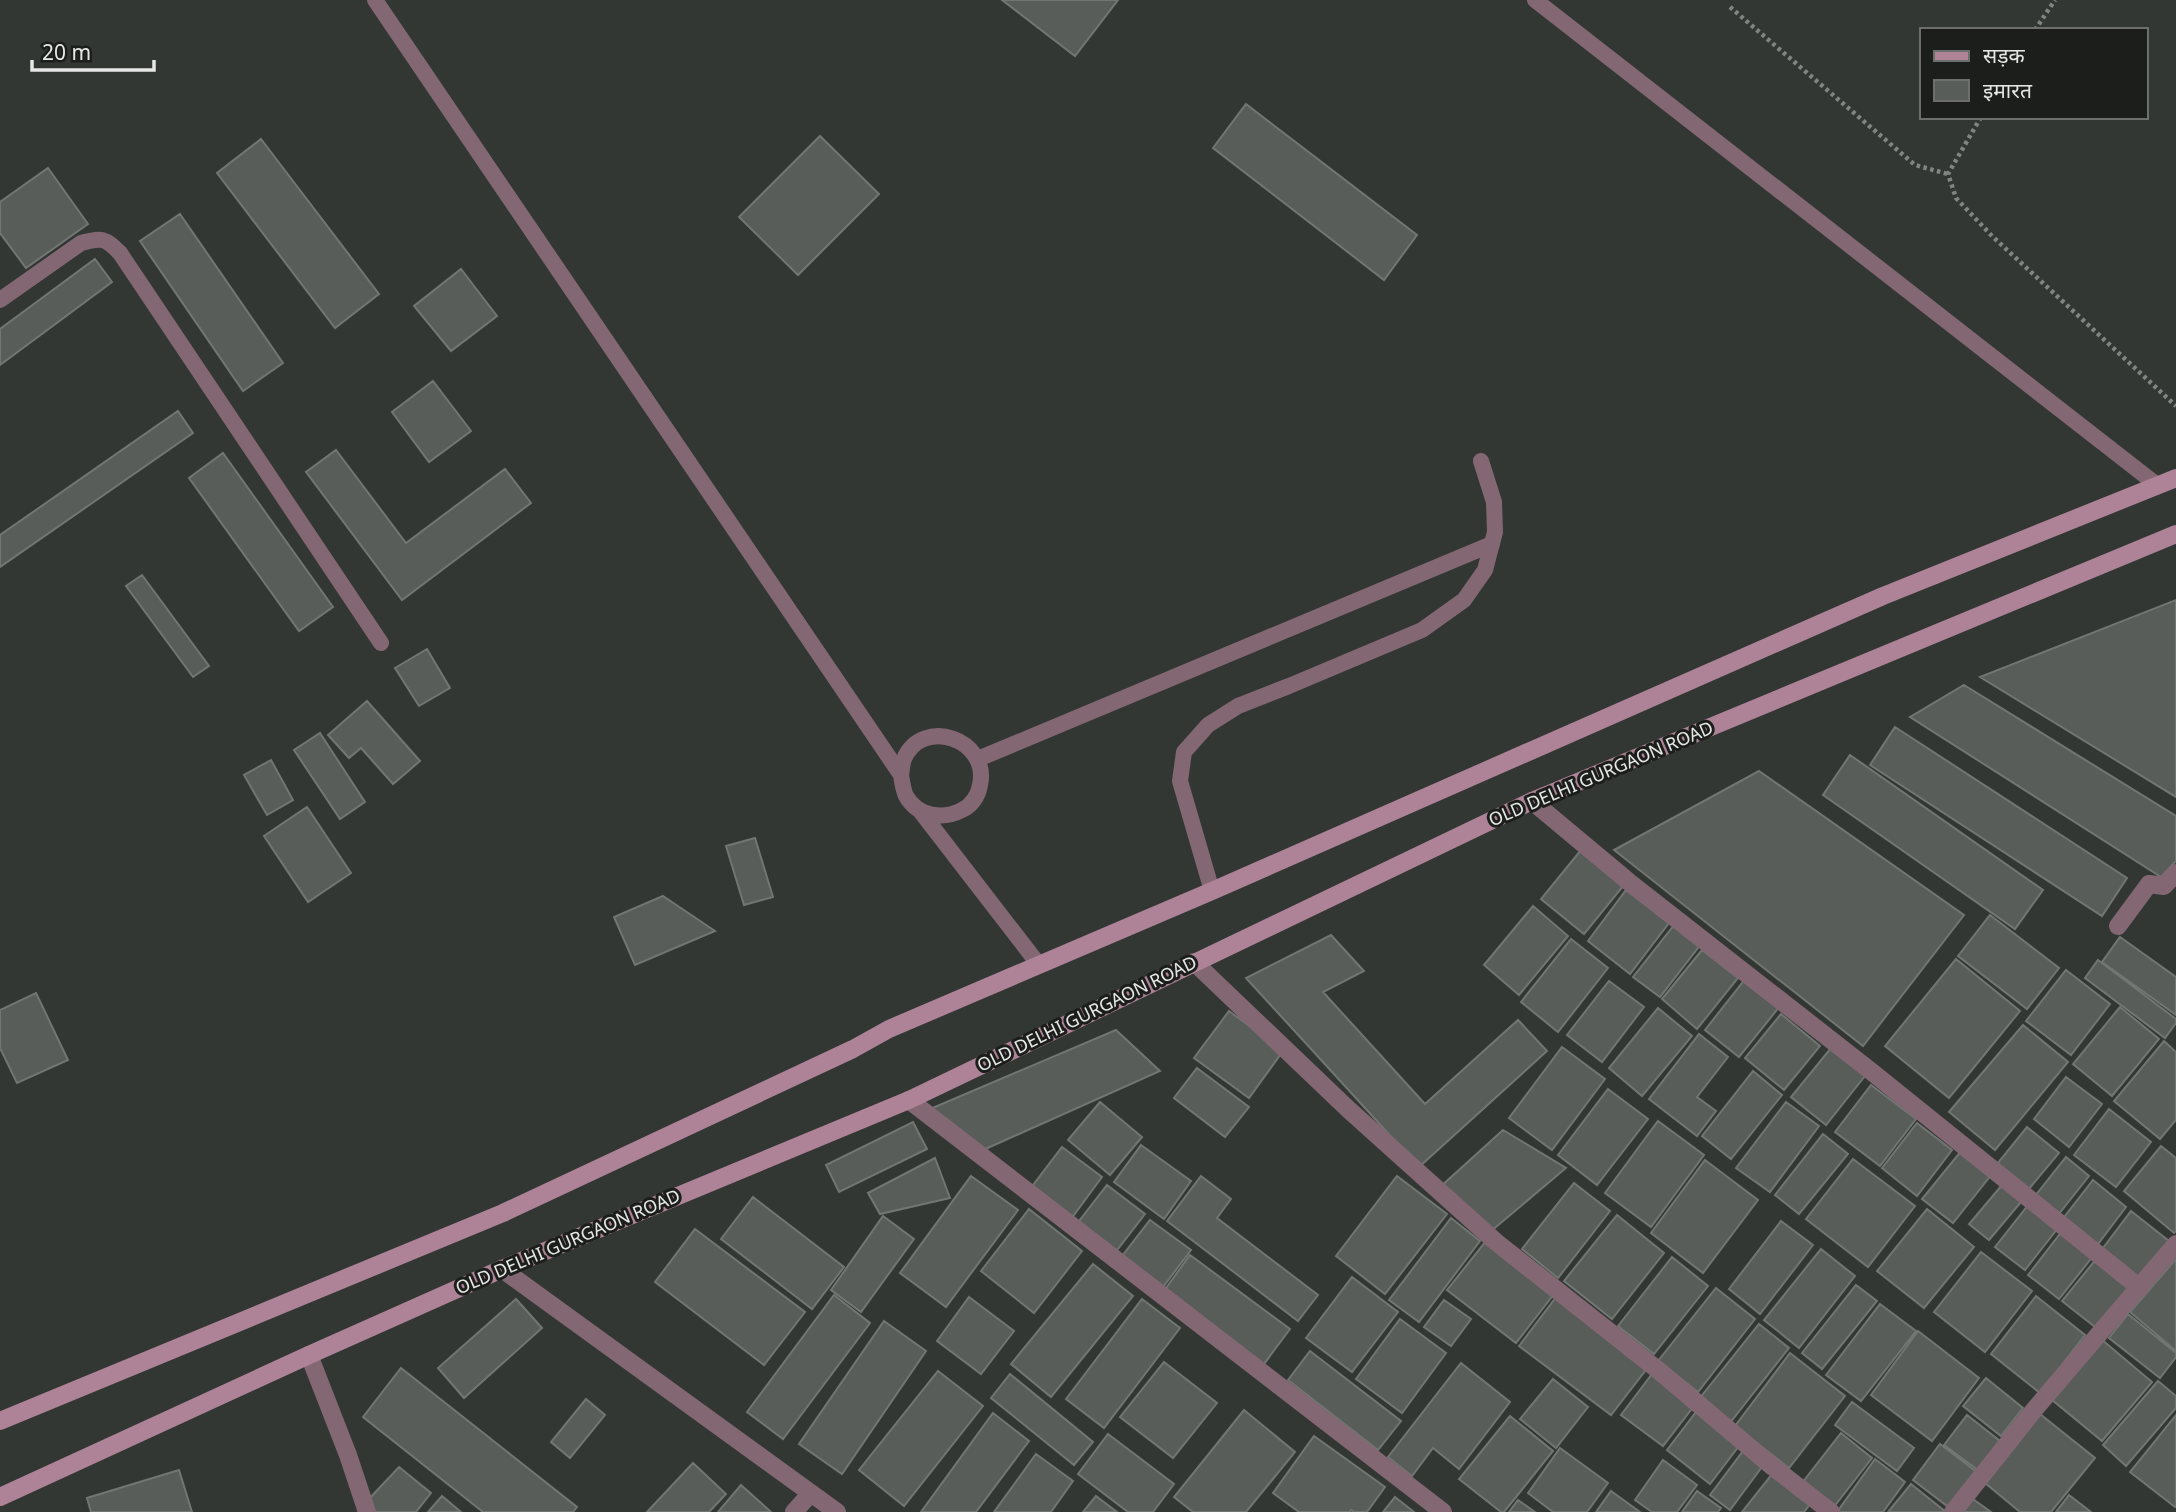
<svg xmlns="http://www.w3.org/2000/svg" width="2176" height="1512" viewBox="0 0 2176 1512" font-family="'Noto Sans','Noto Sans Devanagari',sans-serif">
<rect width="100%" height="100%" fill="#333734"/>
<path fill="#585d5a" stroke="#717673" stroke-width="2" d="M1002 0H1118L1075 56Z
M1246 104 1417 235 1384 280 1213 148Z
M820 136 879 194 798 275 739 217Z
M261 139 379 294 335 328 217 173Z
M48 168 88 224 26 268 0 233V202Z
M180 214 283 363 243 391 140 241Z
M95 259 112 282 0 365V329Z
M461 269 497 316 451 351 414 306Z
M433 381 471 431 429 462 392 412Z
M178 411 193 433 0 567V535Z
M336 450 406 543 505 469 531 503 402 600 306 472Z
M223 453 333 607 299 631 189 478Z
M142 575 209 666 193 677 126 586Z
M2176 600V797L1980 677Z
M427 649 450 688 419 706 395 668Z
M1964 685 2176 816V861L2161 877 1910 717Z
M367 701 420 761 393 784 361 748 349 758 328 735Z
M1895 727 2127 878 2102 916 1870 765Z
M320 733 365 802 340 819 294 750Z
M1850 755 2043 890 2015 929 1823 795Z
M271 760 293 800 267 815 244 775Z
M1759 771 1964 915 1863 1046 1614 850Z
M307 807 351 873 308 902 264 836Z
M755 838 773 897 744 905 726 846Z
M1581 850 1624 885 1584 934 1541 899Z
M1626 890 1669 923 1630 974 1588 941Z
M663 896 715 931 635 965 614 917Z
M1533 906 1568 936 1519 995 1484 965Z
M1990 915 2059 968 2027 1009 1958 956Z
M1675 924 1701 944 1660 997 1633 977Z
M1331 935 1364 971 1323 992 1425 1104 1518 1020 1547 1051 1419 1167 1246 978Z
M2120 937 2176 977V1015L2102 962Z
M1571 939 1608 968 1558 1032 1521 1002Z
M1702 950 1738 978 1697 1029 1662 999Z
M1956 959 2020 1011 1949 1098 1885 1046Z
M2098 960 2176 1019V1023L2165 1038 2085 978Z
M2066 970 2110 1004 2071 1055 2026 1021Z
M1746 978 1780 1006 1739 1057 1705 1030Z
M1609 981 1644 1007 1602 1062 1567 1035Z
M36 993 68 1060 17 1083 0 1048V1010Z
M2120 1007 2159 1039 2112 1096 2073 1064Z
M1658 1008 1692 1036 1642 1096 1609 1068Z
M1229 1011 1283 1051 1249 1098 1194 1058Z
M1781 1014 1820 1046 1784 1090 1745 1058Z
M2023 1025 2068 1062 1995 1150 1949 1112Z
M1116 1030 1160 1071 981 1151 930 1109Z
M1699 1034 1728 1057 1697 1097 1716 1111 1697 1136 1649 1099Z
M2164 1041 2176 1052V1120L2160 1139 2114 1101Z
M1562 1047 1605 1079 1552 1150 1509 1118Z
M1831 1048 1865 1076 1826 1125 1791 1097Z
M1197 1068 1249 1107 1225 1137 1174 1098Z
M1753 1071 1782 1095 1731 1159 1702 1136Z
M2066 1077 2102 1104 2069 1147 2034 1119Z
M1871 1085 1916 1119 1880 1166 1835 1132Z
M1608 1089 1648 1119 1597 1185 1558 1155Z
M1100 1102 1142 1137 1110 1175 1068 1140Z
M1786 1102 1819 1126 1770 1192 1736 1168Z
M2109 1109 2151 1142 2116 1187 2074 1155Z
M1658 1121 1704 1155 1651 1227 1605 1193Z
M913 1122 927 1149 839 1192 826 1165Z
M1917 1123 1952 1150 1917 1196 1882 1168Z
M2027 1127 2059 1153 2028 1190 1997 1164Z
M1503 1130 1566 1168 1490 1232 1439 1188Z
M1823 1134 1848 1154 1799 1214 1775 1195Z
M1141 1145 1191 1181 1164 1219 1114 1182Z
M2161 1146 2176 1158V1231L2174 1233 2124 1191Z
M1062 1147 1102 1177 1071 1219 1030 1189Z
M1962 1150 1992 1174 1953 1223 1922 1199Z
M2066 1157 2089 1176 2058 1215 2035 1196Z
M935 1158 950 1198 880 1214 868 1193Z
M1853 1159 1915 1206 1868 1267 1806 1219Z
M1705 1160 1758 1200 1703 1273 1651 1233Z
M971 1176 1018 1210 946 1307 900 1273Z
M1201 1176 1231 1199 1217 1218 1318 1295 1298 1321 1167 1221Z
M1397 1176 1447 1214 1385 1294 1336 1256Z
M2093 1180 2126 1207 2095 1248 2061 1221Z
M1574 1183 1610 1211 1558 1278 1522 1249Z
M1107 1185 1145 1214 1114 1254 1076 1225Z
M2002 1185 2022 1201 1989 1240 1969 1224Z
M753 1197 844 1267 812 1309 721 1239Z
M2029 1204 2058 1228 2025 1270 1995 1247Z
M1029 1209 1082 1251 1034 1313 981 1271Z
M1927 1209 1974 1247 1924 1308 1877 1271Z
M2131 1211 2169 1241 2137 1281 2100 1252Z
M1617 1215 1664 1253 1612 1319 1564 1281Z
M883 1216 914 1239 861 1312 831 1290Z
M1451 1218 1480 1241 1419 1322 1389 1300Z
M1150 1220 1191 1250 1160 1291 1119 1260Z
M1781 1221 1813 1245 1760 1314 1729 1289Z
M695 1229 805 1312 764 1365 655 1282Z
M2063 1230 2094 1255 2059 1299 2028 1275Z
M1486 1241 1554 1294 1516 1343 1447 1290Z
M1821 1249 1855 1276 1799 1348 1764 1320Z
M1981 1252 2032 1291 1985 1352 1934 1312Z
M1190 1255 1290 1329 1261 1368 1161 1295Z
M1672 1257 1708 1286 1654 1354 1618 1326Z
M2097 1258 2134 1287 2099 1330 2062 1301Z
M2176 1259V1351L2130 1312Z
M1093 1264 1133 1296 1051 1397 1011 1364Z
M1352 1277 1398 1312 1352 1372 1306 1338Z
M1856 1285 1877 1301 1822 1369 1802 1353Z
M1716 1288 1755 1319 1698 1392 1658 1361Z
M834 1295 870 1323 783 1439 747 1412Z
M1557 1296 1649 1366 1611 1415 1519 1346Z
M2036 1296 2085 1335 2040 1393 1991 1354Z
M969 1297 1014 1331 981 1374 937 1341Z
M516 1299 542 1328 464 1398 438 1368Z
M1142 1299 1180 1328 1104 1428 1066 1399Z
M1444 1300 1471 1319 1451 1346 1424 1327Z
M1880 1304 1916 1331 1861 1401 1826 1375Z
M2128 1314 2176 1353V1357L2160 1378 2109 1338Z
M1400 1319 1446 1353 1402 1413 1356 1379Z
M884 1321 926 1351 842 1474 799 1444Z
M1759 1324 1789 1348 1729 1424 1699 1399Z
M1918 1331 1979 1378 1932 1441 1871 1395Z
M2101 1339 2152 1382 2102 1441 2051 1399Z
M1310 1351 1401 1421 1378 1450 1288 1380Z
M1790 1353 1845 1396 1789 1468 1735 1426Z
M1164 1362 1217 1403 1173 1458 1120 1417Z
M1461 1363 1510 1402 1459 1469 1433 1448 1412 1476 1388 1457Z
M401 1368 577 1507 573 1512H483L363 1417Z
M938 1371 983 1406 904 1506 859 1470Z
M1010 1374 1093 1442 1074 1465 991 1398Z
M1652 1374 1694 1406 1663 1446 1621 1415Z
M1986 1378 2023 1408 2001 1436 1963 1406Z
M1553 1379 1588 1407 1556 1448 1520 1419Z
M2158 1381 2176 1396V1408L2126 1466 2103 1445Z
M586 1399 605 1415 570 1458 551 1442Z
M1852 1402 1914 1448 1897 1471 1835 1425Z
M1244 1410 1295 1452 1246 1512H1193L1174 1497Z
M1696 1412 1739 1446 1710 1484 1667 1450Z
M993 1413 1029 1441 976 1512H921Z
M2040 1414 2095 1458 2051 1512H2020L1984 1482Z
M1967 1415 2000 1441 1978 1470 1944 1445Z
M2176 1415V1506L2175 1507 2130 1472Z
M1510 1416 1553 1451 1504 1512H1501L1459 1479Z
M1841 1433 1872 1458 1833 1508 1802 1483Z
M1108 1434 1174 1484 1153 1512H1128L1078 1474Z
M1314 1436 1385 1487 1367 1512H1354L1351 1510 1350 1512H1299L1273 1493Z
M1940 1444 1978 1473 1951 1509 1913 1480Z
M1560 1448 1608 1483 1587 1512H1553L1528 1493Z
M1743 1451 1762 1467 1730 1510 1710 1495Z
M1036 1454 1073 1481 1051 1512H994Z
M1875 1459 1905 1482 1883 1512H1837Z
M1663 1460 1697 1485 1677 1512H1652L1635 1500Z
M693 1463 726 1494 709 1512H647Z
M399 1467 431 1493 416 1512H373L367 1501Z
M179 1470 192 1512H91L87 1498Z
M1773 1473 1811 1503 1804 1512H1742Z
M1911 1484 1946 1512H1888Z
M741 1485 771 1512H718Z
M1611 1491 1640 1512H1596Z
M1697 1491 1721 1508 1718 1512H1682Z
M2069 1495 2091 1512H2056Z
M442 1496 461 1512H428Z
M1096 1496 1117 1512H1083Z
M1395 1497 1414 1512H1383Z
M1970 1497 1991 1512H1958Z
M1518 1500 1535 1512H1509Z"/>
<g fill="none" stroke-linecap="round" stroke-linejoin="round">
<path stroke="#818482" stroke-width="4.5" stroke-dasharray="3.5 3.5" stroke-linecap="butt" d="M1730 7 1915 165 1948 174
M2035 30 2055 0
M1981 117 1948 174 1956 198 1992 236 2176 406"/>
<path stroke="#836874" stroke-width="16" d="M375 0 901 775C902 781 903 790 906 796 918 817 943 820 962 810 972 805 978 796 980 785 990 739 922 716 904 759 902 764 902 770 901 775
M1535 0 2157 485
M0 300 81 243C102 237 105 238 120 253L381 643
M978 759 1492 544
M921 812 1039 965
M1212 891 1180 781 1184 752 1208 725 1238 706 1289 686 1422 630 1464 600 1485 570 1495 532 1494 502 1481 461"/>
<path stroke="#836874" stroke-width="18" d="M1532 801 1629 882 1872 1072 2140 1288
M2118 926 2149 884 2164 886 2176 873
M1194 962 1348 1109 1496 1242 1658 1370 1773 1467 1831 1512
M909 1100 1443 1512
M502 1269 837 1512
M309 1355 348 1455 367 1512
M794 1512 811 1493
M1953 1512 2034 1410 2176 1244"/>
<path stroke="#ae8397" stroke-width="18" d="M0 1421 503 1213 853 1049 889 1029 1212 891 1883 596 2176 478
M0 1497 309 1355 502 1269 909 1100 1532 801 2176 534"/>
</g>
<g text-anchor="middle" stroke-width="6" stroke-linejoin="round" paint-order="stroke">
<g font-size="18" fill="#e6e8e7" stroke="#1c1e1c">
<text transform="translate(1601 774) rotate(-23)" y="6">OLD DELHI GURGAON ROAD</text>
<text transform="translate(1087 1014) rotate(-26)" y="6">OLD DELHI GURGAON ROAD</text>
<text transform="translate(568 1242) rotate(-23)" y="6">OLD DELHI GURGAON ROAD</text>
</g>
</g>
<rect x="1920" y="28" width="228" height="91" fill="#1c1e1c" stroke="#6d6f6d" stroke-width="2"/>
<rect x="1934" y="51" width="35" height="10" fill="#ae8397" stroke="#6d6f6d" stroke-width="2"/>
<text x="1983" y="63" font-size="21" fill="#e6e8e7">सड़क</text>
<rect x="1934" y="80" width="35" height="21" fill="#585d5a" stroke="#6d6f6d" stroke-width="2"/>
<text x="1983" y="98" font-size="21" fill="#e6e8e7">इमारत</text>
<path d="M32 60v10h122v-10" fill="none" stroke="#e6e8e7" stroke-width="3.5"/>
<text x="42" y="60" font-size="21" fill="#e6e8e7" stroke="#1c1e1c" stroke-width="5" paint-order="stroke">20 m</text>
</svg>
